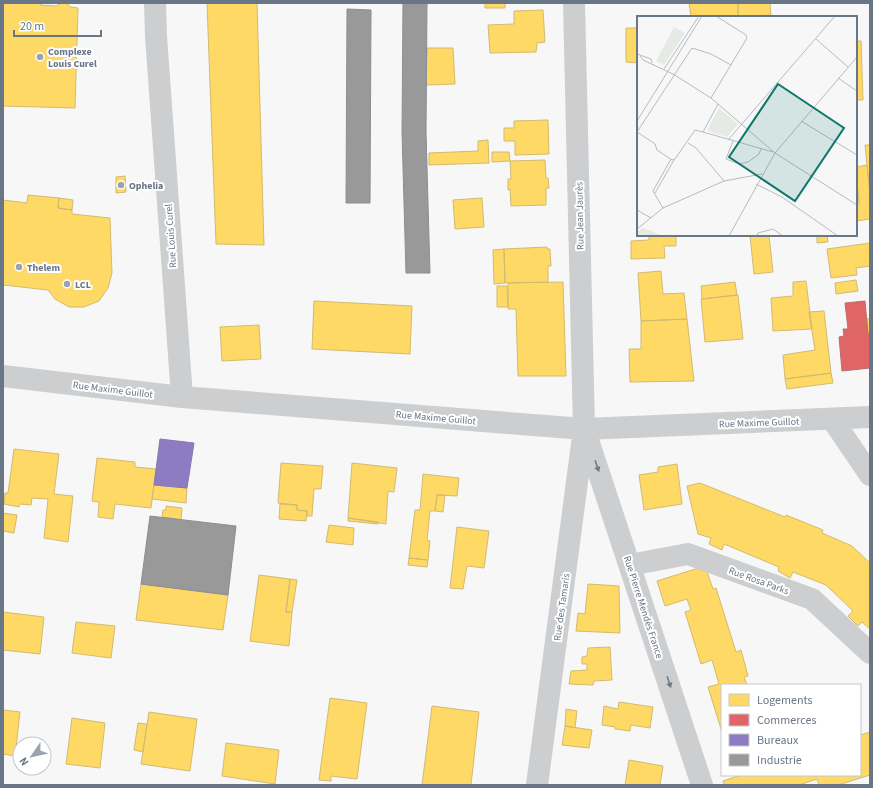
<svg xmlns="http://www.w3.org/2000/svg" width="873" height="788" viewBox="0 0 873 788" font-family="'Source Sans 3',sans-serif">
<rect width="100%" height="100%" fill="#f7f7f7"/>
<path fill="#ffd966" stroke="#d2bb70" d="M3 3H41L40 5 56 6 61 3H67L70 7 78 8 75 108 3 106Z
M207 3H257L264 245 216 244Z
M485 3H505V8H485Z
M689 3H738V17H726V16L691 17Z
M738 3H770L771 15 738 17Z
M543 10 545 42 537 43 536 52 490 53 488 25 514 24V11Z
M626 28H638V63L626 62Z
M856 41H861L863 100H856Z
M427 48H453L455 84 426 85Z
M548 120 549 154 515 155V141H504V128H514V121Z
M488 140 489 163 429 165V153L478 151V141Z
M865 145H870V193L867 165Z
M492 152H509L510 161 492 162Z
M545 160 546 178H548L549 188H546V205L511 206 510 189 508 190V179H511L510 161Z
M867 165 870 193V219L856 221V204H859L856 167Z
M125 176 126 192 116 193V177Z
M28 195 59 198 58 208 72 210V214L110 218 112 273 108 288 99 301 84 307H69L55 299 48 290 3 285V200L27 203Z
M59 198 73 200 72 210 58 208Z
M482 198 484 227 455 229 453 200Z
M649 235H676V246H664L665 258 631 259V241L649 240Z
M750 235H769L773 272 754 274Z
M817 235H827L828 242 817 243Z
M870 243V266L856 268 857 275 831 278 827 249Z
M547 247V249H550L551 266H548V282L505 283 504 249Z
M504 249 505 283 494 284 493 250Z
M661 271 663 294 684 293 687 319 641 321 638 273Z
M856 280 858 291 836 294 835 283Z
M806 281 812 329 773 331 771 298 793 296V282Z
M563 282 566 376H518L516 309H508V283Z
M735 282 737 295 702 299 701 286Z
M497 286H507L508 307H497Z
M737 295H738L743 339 705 342 701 299Z
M314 301 412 306 410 354 312 349Z
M824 311 831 373 785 379 783 355 815 350 809 312Z
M870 318V334H868L867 319Z
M687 319 694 381 630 382 629 349H641V321Z
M259 325 261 359 222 361 220 327Z
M831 373 833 383 787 389 785 379Z
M14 449 59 454 54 494 73 496 68 542 44 538 48 499 32 498 31 505 20 504 19 507 4 504 5 493H8Z
M97 458 135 462V467L156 469 151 508 115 504 113 519 98 517 99 502 92 501Z
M281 463 323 466 321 489H314L312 516H307V511L297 510V505L278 503Z
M352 463 397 468 394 492 388 491 386 524 348 518Z
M677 464 682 504 644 510 639 475 658 472V467Z
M423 474 459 478 457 496 437 495 435 511H430L427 540 430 541 428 560 409 558 415 510H420Z
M700 483 785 517 786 515 823 530 822 533 852 546 870 563V629L862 622 858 626 848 616 853 611 826 585 793 572 790 578 778 571 779 567 724 544 722 550 709 544 711 538 698 534 687 486Z
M154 485 187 488 186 503 152 499Z
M437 495H445L443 512 435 511Z
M280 504 297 505V510L307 511 306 521 279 519Z
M166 506 182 508 181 520 162 517 163 510H166Z
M3 513 17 515 14 533 3 531Z
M348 518 378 522V524L348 521Z
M329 525 354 528 353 545 326 542Z
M457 527 489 531 484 568 467 566 463 589 450 588Z
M409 558 428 560 427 567 408 565Z
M705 566 713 589 716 588 736 652 741 650 748 676 744 677 747 685H722V732L708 687 719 684 712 660 701 664 685 612 691 610 687 599 665 606 657 581Z
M259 575 290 579 286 612H292L289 646 250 641Z
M290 579 297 580 292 612H286Z
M141 584 228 595 223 630 136 620Z
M588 584 619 586 620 633 576 631 578 613 585 614Z
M3 612 44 617 40 654 3 650Z
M76 622 115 626 111 658 72 653Z
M610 647 612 680 594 681 593 685 569 684 571 671 587 670V664H582V657L587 656 588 648Z
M330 698 367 703 357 779 331 776V781L319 780Z
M619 702 653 707 650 728 631 725 630 731 615 729V727L602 725 604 706 618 709Z
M432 706 479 712 471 785H422Z
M566 709 577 711 575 728 565 726Z
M3 710 20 712 15 756 3 754Z
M149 712 197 719 190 771 141 764Z
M72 718 105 723 100 768 66 764Z
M138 723 147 724 143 752 134 750Z
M565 726 592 730 589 748 562 745Z
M870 732V775L838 785H819L817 779 799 785H724L723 781 741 775H860V739L861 738 860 735Z
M226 743 279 750 275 784 222 776Z
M629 760 663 766 660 785H625Z"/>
<path fill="#e06666" stroke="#bc6b70" d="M865 301 868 334H870V368L842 371 839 337 844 336 843 329H848L845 303Z"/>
<path fill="#8e7cc3" stroke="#837ab1" d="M160 439 194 443 187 488 154 485Z"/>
<path fill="#999" stroke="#8a8e93" d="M403 3H427L426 132 430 273H406L402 132Z
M347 9 371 10 370 203H346Z
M150 516 236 526 228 595 141 584Z"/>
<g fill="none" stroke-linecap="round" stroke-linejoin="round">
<path stroke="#cdced0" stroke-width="22" d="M155 3 156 36 182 397
M3 376 182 397 584 429 870 417
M832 419 870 475
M586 434 702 785
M630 565 688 554 812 599 870 653
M537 785 584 429 574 3"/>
</g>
<defs><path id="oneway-solid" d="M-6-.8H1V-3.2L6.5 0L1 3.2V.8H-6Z"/></defs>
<g fill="#6d7a8a">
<use href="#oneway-solid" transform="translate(597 466) rotate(71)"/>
<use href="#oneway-solid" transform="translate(669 682) rotate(72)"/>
</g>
<g fill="#9aa3ae" stroke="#fff" stroke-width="1.5">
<circle cx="40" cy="57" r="4"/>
<circle cx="121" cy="185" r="4"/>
<circle cx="19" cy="267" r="4"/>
<circle cx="67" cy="284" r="4"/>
</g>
<g text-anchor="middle" stroke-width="4" stroke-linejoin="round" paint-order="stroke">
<g font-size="10" font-weight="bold" fill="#687686" stroke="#fff" text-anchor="start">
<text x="48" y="55">Complexe<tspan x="48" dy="12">Louis Curel</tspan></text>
<text x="129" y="189">Ophelia</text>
<text x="27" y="271">Thelem</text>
<text x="75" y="288">LCL</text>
</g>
<g font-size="10" fill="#687686" stroke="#fff">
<text transform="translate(579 216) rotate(-91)" y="4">Rue Jean Jaurès</text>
<text transform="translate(170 236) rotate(-94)" y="4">Rue Louis Curel</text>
<text transform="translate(113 389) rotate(7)" y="4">Rue Maxime Guillot</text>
<text transform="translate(436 417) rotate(5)" y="4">Rue Maxime Guillot</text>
<text transform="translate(759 422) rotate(-2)" y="4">Rue Maxime Guillot</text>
<text transform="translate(759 580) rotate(20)" y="4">Rue Rosa Parks</text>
<text transform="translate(561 607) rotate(-82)" y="4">Rue des Tamaris</text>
<text transform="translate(644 607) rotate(72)" y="4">Rue Pierre Mendès France</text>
</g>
</g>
<g transform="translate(637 16)">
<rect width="220" height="220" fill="#f7f7f7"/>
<path d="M37 11 48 17 27 49 19 45ZM82 92 101 108 90 121 71 115V113ZM6 212 9 213 26 220H0V216Z" fill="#e6eae5"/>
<path fill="none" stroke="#b5bbc3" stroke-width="1" d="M179 23 211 51M0 38 14 43 15 47M3 40 6 44 36 58 74 82 138 137 220 189M27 53 62 0M201 62 220 75M74 82 110 22 109 19 79 0M0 105 65 0M164 105 220 139M0 116 55 32 74 38 94 49M0 116 18 128 20 134 35 144 38 143 58 114 66 116 81 88M66 116 136 136M91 124 198 0M96 125 89 143 102 148 111 146 122 138 124 133M51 127 59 132 87 165M119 168 145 181 201 220M18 177 37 144M26 192 16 175 34 143M0 194 14 202M0 213 26 192 87 165 125 158M92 220 138 137 220 41M120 220 121 217 136 213 146 220"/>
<path fill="#0f766e" fill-opacity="0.15" stroke="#0f766e" stroke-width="2" d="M141 68 207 112 158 185 92 141Z"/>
<rect width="220" height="220" fill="none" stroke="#687686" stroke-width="2"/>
</g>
<rect width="873" height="788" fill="none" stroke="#687686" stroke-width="8"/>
<rect x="721" y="684" width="140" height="92" fill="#ffffff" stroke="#c3c8cf"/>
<rect x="729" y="694" width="20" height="12" fill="#ffd966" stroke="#c3c8cf"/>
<text x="757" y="704" font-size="12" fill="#687686">Logements</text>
<rect x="729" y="714" width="20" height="12" fill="#e06666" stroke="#c3c8cf"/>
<text x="757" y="724" font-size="12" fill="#687686">Commerces</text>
<rect x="729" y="734" width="20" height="12" fill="#8e7cc3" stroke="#c3c8cf"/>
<text x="757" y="744" font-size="12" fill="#687686">Bureaux</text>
<rect x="729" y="754" width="20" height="12" fill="#999999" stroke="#c3c8cf"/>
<text x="757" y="764" font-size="12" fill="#687686">Industrie</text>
<g transform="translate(32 756) rotate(236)"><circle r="19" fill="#ffffff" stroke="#c3c8cf"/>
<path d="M0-3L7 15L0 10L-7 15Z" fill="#9aa3ae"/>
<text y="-6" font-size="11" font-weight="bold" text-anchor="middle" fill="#687686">N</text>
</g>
<path d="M14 30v6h87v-6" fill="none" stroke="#687686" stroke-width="2"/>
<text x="20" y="30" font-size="12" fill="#687686" stroke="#ffffff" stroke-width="3" paint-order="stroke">20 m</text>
</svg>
